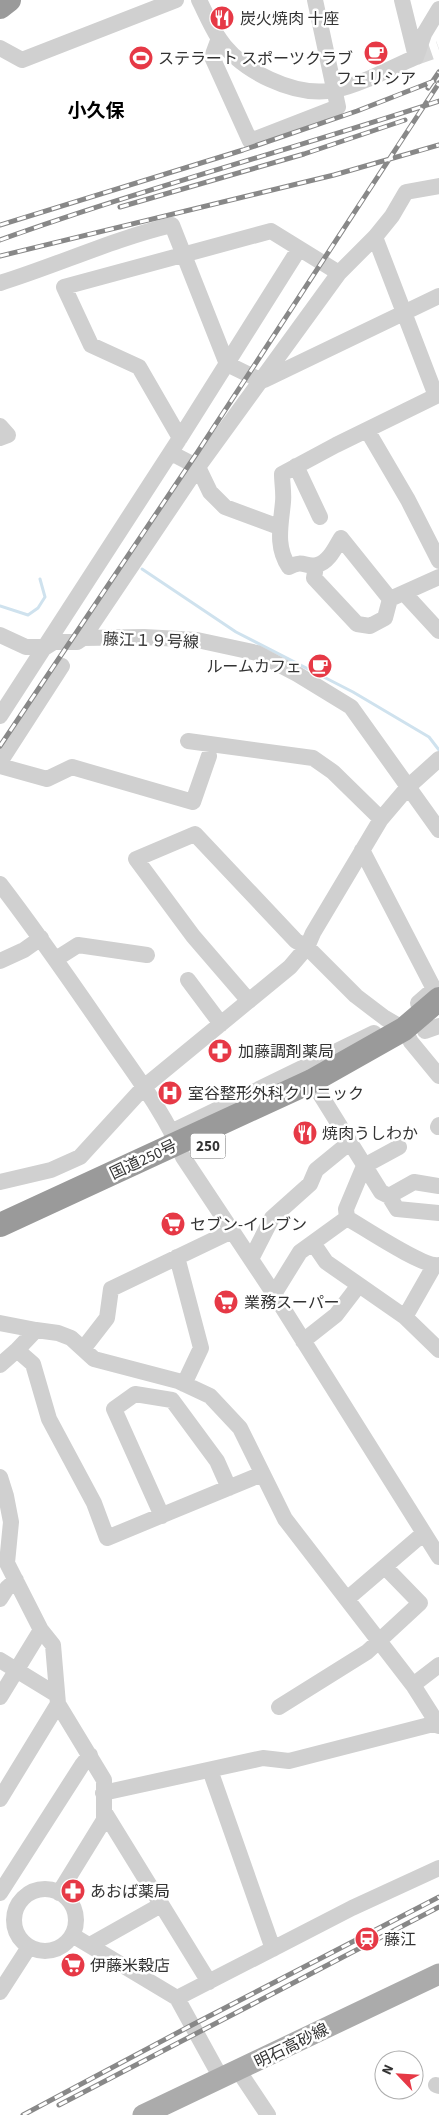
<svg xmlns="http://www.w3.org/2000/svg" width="439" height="2115" viewBox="0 0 439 2115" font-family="'Source Sans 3','Noto Sans JP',sans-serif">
<rect width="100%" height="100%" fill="#fff"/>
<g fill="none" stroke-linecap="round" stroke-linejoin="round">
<path stroke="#cfe2ee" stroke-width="3" d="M142 569 236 632 353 692 429 737 439 750
M0 606 28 615 38 608 45 597 40 579"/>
<path stroke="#d6d6d6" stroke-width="16" stroke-dasharray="16 8" stroke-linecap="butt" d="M416 57 439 49"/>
<path stroke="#d0d0d0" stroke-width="16" d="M199 0C205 12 211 26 218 37 240 71 295 98 335 90 363 84 390 68 416 57L424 34 439 9
M402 0 416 57
M219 38 212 57 250 141 338 107 315 0
M0 48 22 60 176 0
M375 237 436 396 336 445 282 474C282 483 284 493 283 502 281 525 275 546 289 567 304 559 305 568 317 565 329 562 335 548 341 538L390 599
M0 283C58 265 113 239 172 225L227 364 262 381
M264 380 439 296
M0 426 8 435 0 438
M367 430 408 500 439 561
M180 438 139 367 91 345 64 287 271 231 339 273
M171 453 198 467 210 492 225 507 279 527
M296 466 320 517
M316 566 314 578 357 624 370 626 385 618 390 599
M404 593 439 631
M390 599 439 577
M0 635 26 647H46L54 642H77L83 638 144 637 197 640 257 653 297 674 351 707 439 830
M83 638 198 467 339 273 375 237 392 216 406 192 439 186
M0 716 180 438 299 249
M188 741 313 758 333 772 381 819
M0 762 62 666
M0 766 47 779 72 767 193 802 209 756
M362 850 434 989 418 1003
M0 884C40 936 77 990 114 1044 139 1080 167 1117 183 1157L274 1294 439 1557
M56 959 78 945 147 955
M0 961 24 950 41 938
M188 980 221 1024
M249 1001 193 936 136 859 195 834 296 941 307 947 356 996 385 1018 404 1029 411 1042 439 1076
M425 1031 439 1026
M320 1094 381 1192 389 1196 414 1182 439 1186
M438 1127 439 1125
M171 1132 374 1033
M0 1182 51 1170 80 1157 144 1087 290 967 307 947 313 933 381 819 409 786 439 759
M389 1196 397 1209 439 1213
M347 1218 346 1209 364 1166 399 1147
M313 1243 326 1262 405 1317 439 1350
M177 1257 201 1348 184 1384
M251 1259 272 1218 310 1184 316 1170 349 1143
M274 1294 300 1252 347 1218C363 1227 424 1268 439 1265
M405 1317 434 1266
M0 1323 36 1330
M303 1341 336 1315 359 1285
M83 1349 107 1318 111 1289 232 1231
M17 1350 36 1330 58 1333 71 1338 94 1359 178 1381 210 1396 240 1428 285 1519 413 1685 439 1726
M0 1365 17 1350 33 1364 49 1419 94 1503 107 1538 262 1474
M0 1477 6 1496 11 1522 7 1563 41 1630 53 1645 58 1704 104 1780V1820L59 1893
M162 1516 114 1409 135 1394 172 1400 217 1461 229 1488
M0 1599 7 1588 16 1580
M347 1599 424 1533
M0 1660 57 1695
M413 1685 439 1665
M0 1697 41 1630
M279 1707 367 1652 420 1603 385 1567
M210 1770 273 1949
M103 1793 263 1758 289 1761 437 1723
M0 1799 58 1704
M105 1813 209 1982
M14 1920a31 31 0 1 1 62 0a31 31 0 1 1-62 0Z
M0 1893 82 1765 90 1755
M72 1935 177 1998 221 2078
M90 1945 161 1905
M0 1992 29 1947
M177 1998 352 1908 439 1868
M238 2070 268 2115
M436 2085 439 2086"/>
<path stroke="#ababab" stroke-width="21" d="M143 2115 439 1974"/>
<path stroke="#9a9a9a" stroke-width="24" d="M0 7 9 0
M0 1225 312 1081 404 1029 439 999"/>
<defs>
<path id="rail" d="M428 88 439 72
M120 207 304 154 405 120
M0 225 243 150 357 111 434 81
M0 240C145 188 293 149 439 101
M0 256 334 175 439 145
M0 746 197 453 439 83
M59 2105 439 1907
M23 2115 192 2025 439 1897"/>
</defs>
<use href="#rail" stroke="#888" stroke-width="5"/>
<use href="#rail" stroke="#fff" stroke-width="3" stroke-dasharray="9" stroke-linecap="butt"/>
</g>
<defs>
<symbol id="restaurant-disc" viewBox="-11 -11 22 22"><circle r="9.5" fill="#e63946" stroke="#fff"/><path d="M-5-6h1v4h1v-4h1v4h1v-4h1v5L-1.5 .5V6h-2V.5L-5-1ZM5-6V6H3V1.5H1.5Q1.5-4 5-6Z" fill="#fff"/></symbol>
<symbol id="cafe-disc" viewBox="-11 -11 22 22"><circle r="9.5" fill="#e63946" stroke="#fff"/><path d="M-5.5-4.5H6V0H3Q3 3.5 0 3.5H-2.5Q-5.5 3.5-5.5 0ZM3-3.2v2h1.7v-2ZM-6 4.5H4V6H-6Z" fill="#fff"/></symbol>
<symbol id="stadium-disc" viewBox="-11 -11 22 22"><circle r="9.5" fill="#e63946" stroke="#fff"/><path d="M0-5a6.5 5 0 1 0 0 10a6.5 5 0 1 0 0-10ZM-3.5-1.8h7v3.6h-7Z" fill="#fff"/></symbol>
<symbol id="pharmacy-disc" viewBox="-11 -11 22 22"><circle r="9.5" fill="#e63946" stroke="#fff"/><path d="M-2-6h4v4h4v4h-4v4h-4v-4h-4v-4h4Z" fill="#fff"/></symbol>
<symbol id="hospital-disc" viewBox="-11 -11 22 22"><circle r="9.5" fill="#e63946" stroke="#fff"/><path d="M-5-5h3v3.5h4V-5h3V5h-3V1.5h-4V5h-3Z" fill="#fff"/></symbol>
<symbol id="supermarket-disc" viewBox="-11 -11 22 22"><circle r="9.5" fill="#e63946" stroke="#fff"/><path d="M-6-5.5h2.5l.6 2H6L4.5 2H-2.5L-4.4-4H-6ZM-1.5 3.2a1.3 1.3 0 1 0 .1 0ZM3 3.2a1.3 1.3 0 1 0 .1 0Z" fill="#fff"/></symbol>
<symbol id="station-disc" viewBox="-11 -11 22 22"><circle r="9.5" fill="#e63946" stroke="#fff"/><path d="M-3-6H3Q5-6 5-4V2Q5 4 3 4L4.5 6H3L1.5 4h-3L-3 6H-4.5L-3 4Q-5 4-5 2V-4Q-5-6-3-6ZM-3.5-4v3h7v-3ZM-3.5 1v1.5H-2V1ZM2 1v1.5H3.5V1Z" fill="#fff"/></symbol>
</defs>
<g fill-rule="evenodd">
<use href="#restaurant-disc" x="208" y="4" width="28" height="28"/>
<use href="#cafe-disc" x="362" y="39" width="28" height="28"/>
<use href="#stadium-disc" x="127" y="44" width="28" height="28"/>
<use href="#cafe-disc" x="306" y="652" width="28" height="28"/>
<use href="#pharmacy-disc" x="206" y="1037" width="28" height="28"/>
<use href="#hospital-disc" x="156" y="1079" width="28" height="28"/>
<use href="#restaurant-disc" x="291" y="1119" width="28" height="28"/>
<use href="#supermarket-disc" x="159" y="1210" width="28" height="28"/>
<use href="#supermarket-disc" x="212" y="1288" width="28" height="28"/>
<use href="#pharmacy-disc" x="59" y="1877" width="28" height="28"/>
<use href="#station-disc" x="353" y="1925" width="28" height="28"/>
<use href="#supermarket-disc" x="59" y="1951" width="28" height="28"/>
</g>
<g text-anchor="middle" stroke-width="5" stroke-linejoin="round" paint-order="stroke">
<rect fill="#fff" stroke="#707070" stroke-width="1" x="190.5" y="1133.5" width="35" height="25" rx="4"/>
<g font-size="15" font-weight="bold" fill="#333">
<text x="208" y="1151">250</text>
</g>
<g font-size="16" fill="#333" stroke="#fff" text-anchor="start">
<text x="240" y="24">炭火焼肉 十座</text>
<text x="158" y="64">ステラート スポーツクラブ</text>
<text x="376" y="84" text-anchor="middle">フェリシア</text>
<text x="302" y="672" text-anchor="end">ルームカフェ</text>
<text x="238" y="1057">加藤調剤薬局</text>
<text x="188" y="1099">室谷整形外科クリニック</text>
<text x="322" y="1139">焼肉うしわか</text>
<text x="190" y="1230">セブン-イレブン</text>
<text x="244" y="1308">業務スーパー</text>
<text x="90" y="1897">あおば薬局</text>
<text x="384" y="1945">藤江</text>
<text x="90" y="1971">伊藤米穀店</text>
</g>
<g font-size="16" fill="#333" stroke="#fff">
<text transform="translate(151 640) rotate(2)" y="6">藤江１９号線</text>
<text transform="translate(143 1159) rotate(-25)" y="6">国道250号</text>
<text transform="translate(291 2045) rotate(-26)" y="6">明石高砂線</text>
</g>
<g font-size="19" font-weight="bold" fill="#000" stroke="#fff">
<text x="96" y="117">小久保</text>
</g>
</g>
<g transform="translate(399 2075) rotate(295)"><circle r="24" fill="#ffffff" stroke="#adadad"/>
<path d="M0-4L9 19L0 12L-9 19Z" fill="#e63946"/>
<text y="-8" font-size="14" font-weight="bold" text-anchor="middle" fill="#333333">N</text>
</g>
</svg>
